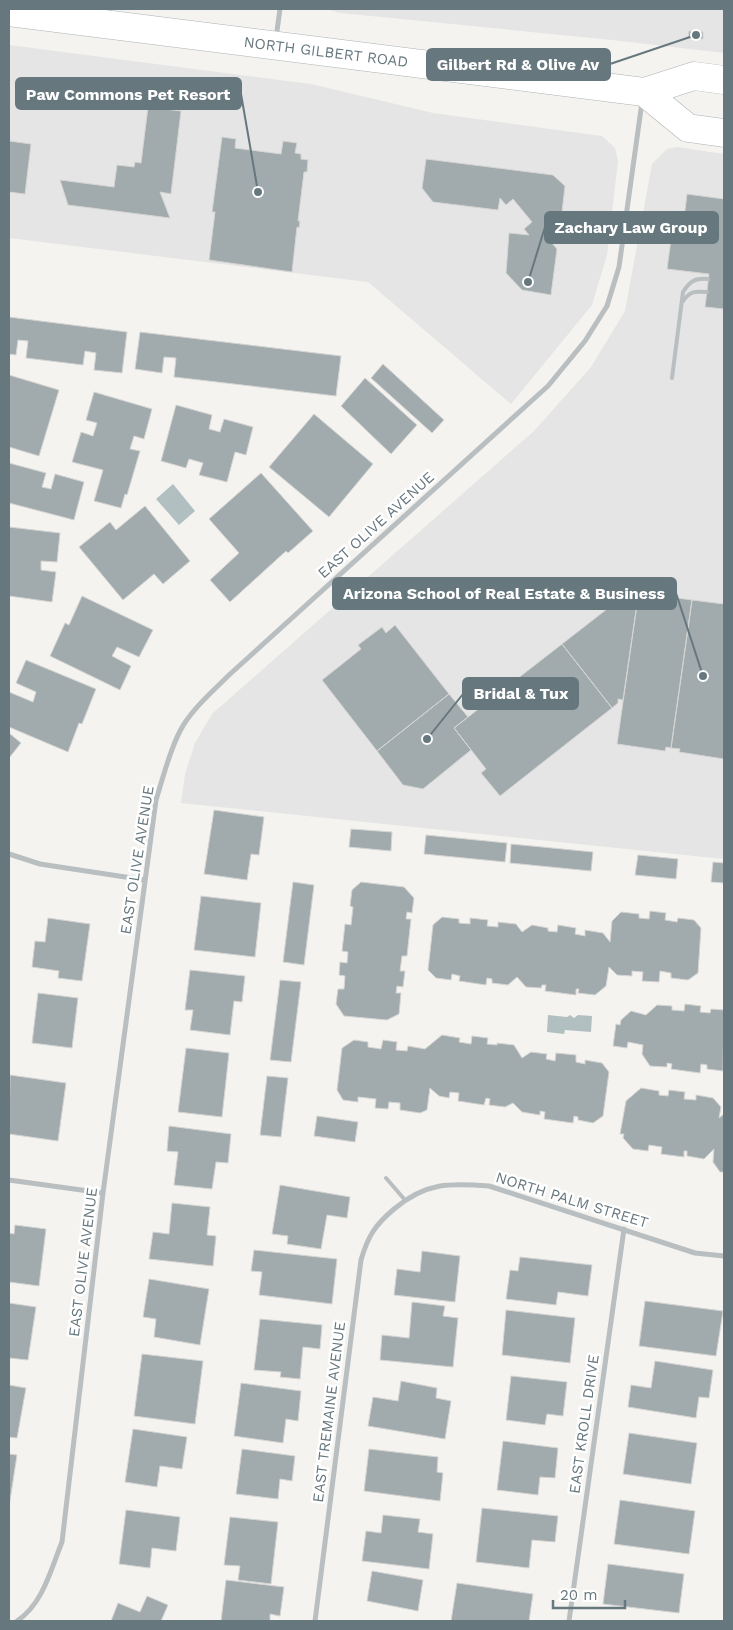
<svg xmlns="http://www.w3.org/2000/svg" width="733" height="1630" viewBox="0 0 733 1630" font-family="'Work Sans',sans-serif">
<rect width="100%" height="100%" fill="#f4f3f0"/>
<path fill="#e4e5e4" d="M326 9H724V53L612 40 341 13Z
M9 45 311 84 433 113 602 136 615 148 618 161 607 255 592 305 511 404 368 282 9 238Z
M677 147 724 154V859L181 803 185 774 195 743 212 714 534 431 591 367 625 311 652 164 667 149Z"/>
<path fill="#b1bfc1" d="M173 484 195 511 179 525 156 499Z
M548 1015 567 1017 570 1015 574 1018 578 1015 592 1016 591 1032 565 1030 564 1034 547 1032Z"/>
<path fill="#a1aaad" stroke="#d5d5d3" d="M689 31 703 32V39L688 38Z
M148 107 181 111 171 194 160 192 170 218 68 205 60 180 114 187 117 165 134 167 135 162 141 163Z
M222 137 236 139 235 148 281 154 283 141 297 143 295 153 301 154V159L308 160 307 172H304L298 221H300L299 228 297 227 292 272 209 260 215 212H212Z
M9 141 31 144 25 194 9 192Z
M426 159 553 175 565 186 560 229 553 232 551 242 557 249 551 295 522 290 506 273 509 233 529 235 524 229 532 222 513 199 506 205 500 198 498 210 433 202 422 188Z
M687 194 724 199V309L705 307 709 274 667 269 674 217 684 219Z
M9 317 127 332 122 373 94 370 96 353 85 351 83 365 26 358 28 341 18 340 16 355 9 354Z
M140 332 341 356 336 396 174 377 176 358 164 357 162 373 135 369Z
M383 364 444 420 432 433 371 378Z
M9 375 59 390 39 456 9 447Z
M365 378 417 425 391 454 341 406Z
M94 392 152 409 144 439 134 436 130 449 140 451 127 495 125 494 121 508 94 501 103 470 72 462 81 432 93 436 97 423 86 420Z
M176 405 212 415 209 429 220 432 224 419 253 427 246 455 235 452 227 482 199 475 203 463 189 459 186 468 161 461Z
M314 414 373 464 329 517 269 467Z
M9 463 46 473 42 487 51 489 55 474 84 482 74 520 9 503Z
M261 473 313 531 288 553 286 551 230 602 210 580 239 553 209 519Z
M145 506 190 561 163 584 154 574 123 600 79 547 110 522 116 530Z
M9 527 60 533 57 562 41 561V570L56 572 52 602 9 596Z
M625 595 638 597 623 700 618 699V703L612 708 562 644Z
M655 595 692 600 671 748 666 747 665 751 617 744 638 597 654 599Z
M82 596 153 630 139 657 117 647 112 656 131 666 120 690 50 656 65 623 69 625Z
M692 600 724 604V759L679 752 680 749 671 748Z
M395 625 449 694 377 751 322 680 361 649 358 645 382 627 386 633Z
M562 644 612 708 500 796 481 773 486 769 454 728Z
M26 660 96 689 82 724 79 723 68 752 9 727V692L33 702 36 692 16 683Z
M449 694 468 717 454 728 471 750 423 789 403 785 377 751Z
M9 733 21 743 9 758Z
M214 810 264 817 259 855 251 854 247 880 204 874Z
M351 829 392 832 391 851 349 847Z
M426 835 507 843 505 862 424 854Z
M511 844 593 852 591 871 510 863Z
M638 855 678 859 676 879 635 875Z
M713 862 724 863V883L711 882Z
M293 882 314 885 304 965 283 962Z
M361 882 404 887 414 898 412 913 407 912 406 919H411L407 956H402L400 971H405L403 987 397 986 396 993H401L399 1014 387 1020 344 1016 336 1004 338 989H344L345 976 339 975 340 962 347 963 348 952 342 951 345 924 351 925 353 907 350 906 352 890Z
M201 896 261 903 255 957 194 950Z
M650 911 666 913 665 920 677 922 678 918 694 920 701 928 698 973 688 980 671 978V973L660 971 659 982 642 981 643 972 632 971V976L617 975 609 967 606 986 595 995 578 993 579 989H576V995L545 991 546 985H542L541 988 526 987 517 977 508 985 492 983V979L487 978 486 985 459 981 460 976 452 974 451 980 436 978 428 970 433 925 442 917 459 919V923L470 924V918L488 920 487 926 498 927V922L516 924 522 932 532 925 548 928V931L557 932 558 925 576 928 575 934 585 936V930L603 933 610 942 612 921 621 912 639 914V918L649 919Z
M48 918 90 924 82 981 58 978 59 971 32 967 35 941 45 942Z
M190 970 245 976 242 1002 234 1001 230 1035 190 1030 193 1010H185Z
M280 980 301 982 291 1062 270 1060Z
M38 993 78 998 72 1048 32 1043Z
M685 1004 701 1006 700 1012 710 1013 711 1009 724 1010 723 1071 707 1069V1065L701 1064 700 1073 671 1069 672 1064 667 1063V1067L650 1066 642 1054 643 1045 628 1042 627 1048 613 1046 616 1024 620 1025 621 1020 631 1011 646 1015 657 1005 672 1006V1010L684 1011Z
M442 1035 460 1038 459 1042 471 1044 472 1036 488 1038 487 1044 497 1045V1043L514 1045 522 1058 531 1052 547 1054 546 1059 555 1061 556 1053 576 1055V1062L585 1064V1060L602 1063 609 1072 603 1116 593 1123 578 1120V1117L574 1116 573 1123 544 1119 545 1112 540 1111V1115L522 1112 513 1103 505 1107 489 1105 490 1099 486 1098 484 1105 458 1101 459 1093 450 1092 449 1098 439 1096 430 1088 427 1110 420 1113 400 1110V1103L389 1102 388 1109 375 1108 376 1099 358 1097V1102L343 1100 337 1090 342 1048 354 1040 368 1042V1047L381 1049 383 1040 397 1042 396 1050 407 1051 408 1046 425 1049Z
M186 1048 229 1053 222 1117 178 1112Z
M10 1075 66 1083 58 1141 9 1134Z
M267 1076 288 1078 281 1137 260 1135Z
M641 1088 659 1091V1095L668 1096 669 1090 685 1092 684 1099 696 1100V1095L713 1098 721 1107 719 1118 724 1114V1172H720L713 1162 714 1149 704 1159 687 1156V1151H684V1157L661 1154 662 1147 649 1145 648 1151 633 1149 623 1138 624 1134H620L626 1101Z
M317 1116 358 1122 355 1142 314 1136Z
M169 1126 231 1134 228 1163 216 1162 212 1189 174 1185 178 1152 167 1151Z
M280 1185 350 1197 347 1218 327 1215 321 1249 287 1244 288 1236 272 1234Z
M172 1203 210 1207 207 1235 216 1236 213 1266 149 1259 153 1232 169 1234Z
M15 1225 46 1229 39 1286 9 1282V1233L14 1234Z
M254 1250 337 1259 332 1304 259 1295 262 1272 251 1271Z
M422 1251 460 1256 455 1302 394 1295 397 1269 420 1272Z
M520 1257 592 1265 588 1296 558 1292 556 1305 506 1299 510 1270 518 1271Z
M149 1279 209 1289 200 1345 154 1337 156 1319 143 1317Z
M645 1301 723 1311 716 1356 639 1346Z
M412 1302 445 1306 443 1316 458 1318 453 1367 380 1360 382 1335 409 1338Z
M9 1303 36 1307 28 1360 9 1358Z
M506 1310 575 1318 570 1363 502 1355Z
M260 1319 322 1325 320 1349 303 1347 300 1379 280 1377 281 1372 254 1370Z
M142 1354 203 1361 195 1424 134 1416Z
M655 1361 713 1370 709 1398 699 1397 696 1418 628 1407 631 1385 651 1388Z
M511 1376 567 1382 563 1416 547 1414 545 1425 506 1420Z
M401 1381 437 1388 436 1398 451 1401 445 1439 368 1426 373 1397 398 1401Z
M241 1383 301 1391 298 1421 286 1419 283 1443 234 1436Z
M9 1385 26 1388 17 1438 9 1437Z
M133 1429 187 1437 182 1469 160 1466 157 1487 125 1482Z
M629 1433 697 1443 691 1484 623 1474Z
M503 1441 558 1448 555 1478 540 1477 538 1495 497 1490Z
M242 1449 295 1456 292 1481 280 1479 278 1499 236 1494Z
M369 1449 438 1457 437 1472 443 1473 440 1501 364 1491Z
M9 1454 17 1455 9 1507Z
M620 1500 695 1511 689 1554 614 1544Z
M482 1508 558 1516 555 1542 532 1540 529 1568 476 1562Z
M126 1510 180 1517 176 1551 152 1548 150 1568 119 1564Z
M383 1515 420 1519 418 1532 433 1534 429 1569 362 1561 366 1531 381 1533Z
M230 1517 278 1522 271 1584 238 1580 240 1566 224 1565Z
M608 1564 684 1574 679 1613 603 1604Z
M372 1571 423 1580 418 1611 367 1601Z
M226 1580 284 1587 280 1616 270 1614V1621H221Z
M457 1583 533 1594 529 1621H451Z
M147 1596 168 1605 161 1621H111L118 1603 140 1612Z"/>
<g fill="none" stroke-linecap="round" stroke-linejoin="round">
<defs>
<path id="primary" d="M9 12 644 92 694 76 724 80
M644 92 688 128 724 133"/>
</defs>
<use href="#primary" stroke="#adb2b4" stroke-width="29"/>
<path stroke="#b9bec0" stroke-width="4" d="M683 301C690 291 695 291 707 292
M672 378 683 292C690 281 695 278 708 279
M386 1178 405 1200"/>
<path stroke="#b9bec0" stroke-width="5" d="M276 38 280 9
M9 854 40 864 145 880
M9 1180 103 1193
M17 1621C43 1604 51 1569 62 1542L103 1193 156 800C163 778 169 752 180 731 191 710 212 692 229 675L548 386 585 341 607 306 619 267 642 102
M315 1621 361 1260C368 1236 375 1225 394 1209 426 1182 450 1183 489 1186L695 1253 724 1256
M569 1621 624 1229"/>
<use href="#primary" stroke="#fff" stroke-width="28"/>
</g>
<g text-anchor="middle" stroke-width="5" stroke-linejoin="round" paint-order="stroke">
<g font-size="15" fill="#66777e" stroke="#fff">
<text transform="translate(326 52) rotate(7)" y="5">NORTH GILBERT ROAD</text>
<text transform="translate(376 525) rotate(-42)" y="5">EAST OLIVE AVENUE</text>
<text transform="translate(137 860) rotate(-81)" y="5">EAST OLIVE AVENUE</text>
<text transform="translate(572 1200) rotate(17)" y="5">NORTH PALM STREET</text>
<text transform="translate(83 1262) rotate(-83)" y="5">EAST OLIVE AVENUE</text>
<text transform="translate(329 1412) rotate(-83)" y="5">EAST TREMAINE AVENUE</text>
<text transform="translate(584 1424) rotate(-82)" y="5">EAST KROLL DRIVE</text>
</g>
</g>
<path fill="none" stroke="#66777e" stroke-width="2" d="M696 35L610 64M258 192L241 94M528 282L545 227M703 676L676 593M427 739L463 694"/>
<g fill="#66777e" stroke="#fff" stroke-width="2">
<circle cx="696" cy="35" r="5"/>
<circle cx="258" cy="192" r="5"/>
<circle cx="528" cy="282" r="5"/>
<circle cx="703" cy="676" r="5"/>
<circle cx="427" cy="739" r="5"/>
</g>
<g fill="#66777e" stroke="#66777e" stroke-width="2">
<rect x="427" y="49" width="183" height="31" rx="5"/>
<rect x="16" y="78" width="225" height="31" rx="5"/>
<rect x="545" y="212" width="173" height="31" rx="5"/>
<rect x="333" y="578" width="343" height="31" rx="5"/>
<rect x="463" y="678" width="115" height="31" rx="5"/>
</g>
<g font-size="16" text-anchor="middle" font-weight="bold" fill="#fff">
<text x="518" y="70">Gilbert Rd &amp; Olive Av</text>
<text x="128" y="100">Paw Commons Pet Resort</text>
<text x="631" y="233">Zachary Law Group</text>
<text x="504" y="599">Arizona School of Real Estate &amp; Business</text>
<text x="521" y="699">Bridal &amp; Tux</text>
</g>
<rect width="733" height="1630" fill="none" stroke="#66777e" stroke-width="20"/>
<path d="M553 1600v8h72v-8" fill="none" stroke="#66777e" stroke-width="2.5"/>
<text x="560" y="1600" font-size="15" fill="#66777e" stroke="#ffffff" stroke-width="4" paint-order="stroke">20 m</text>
</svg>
